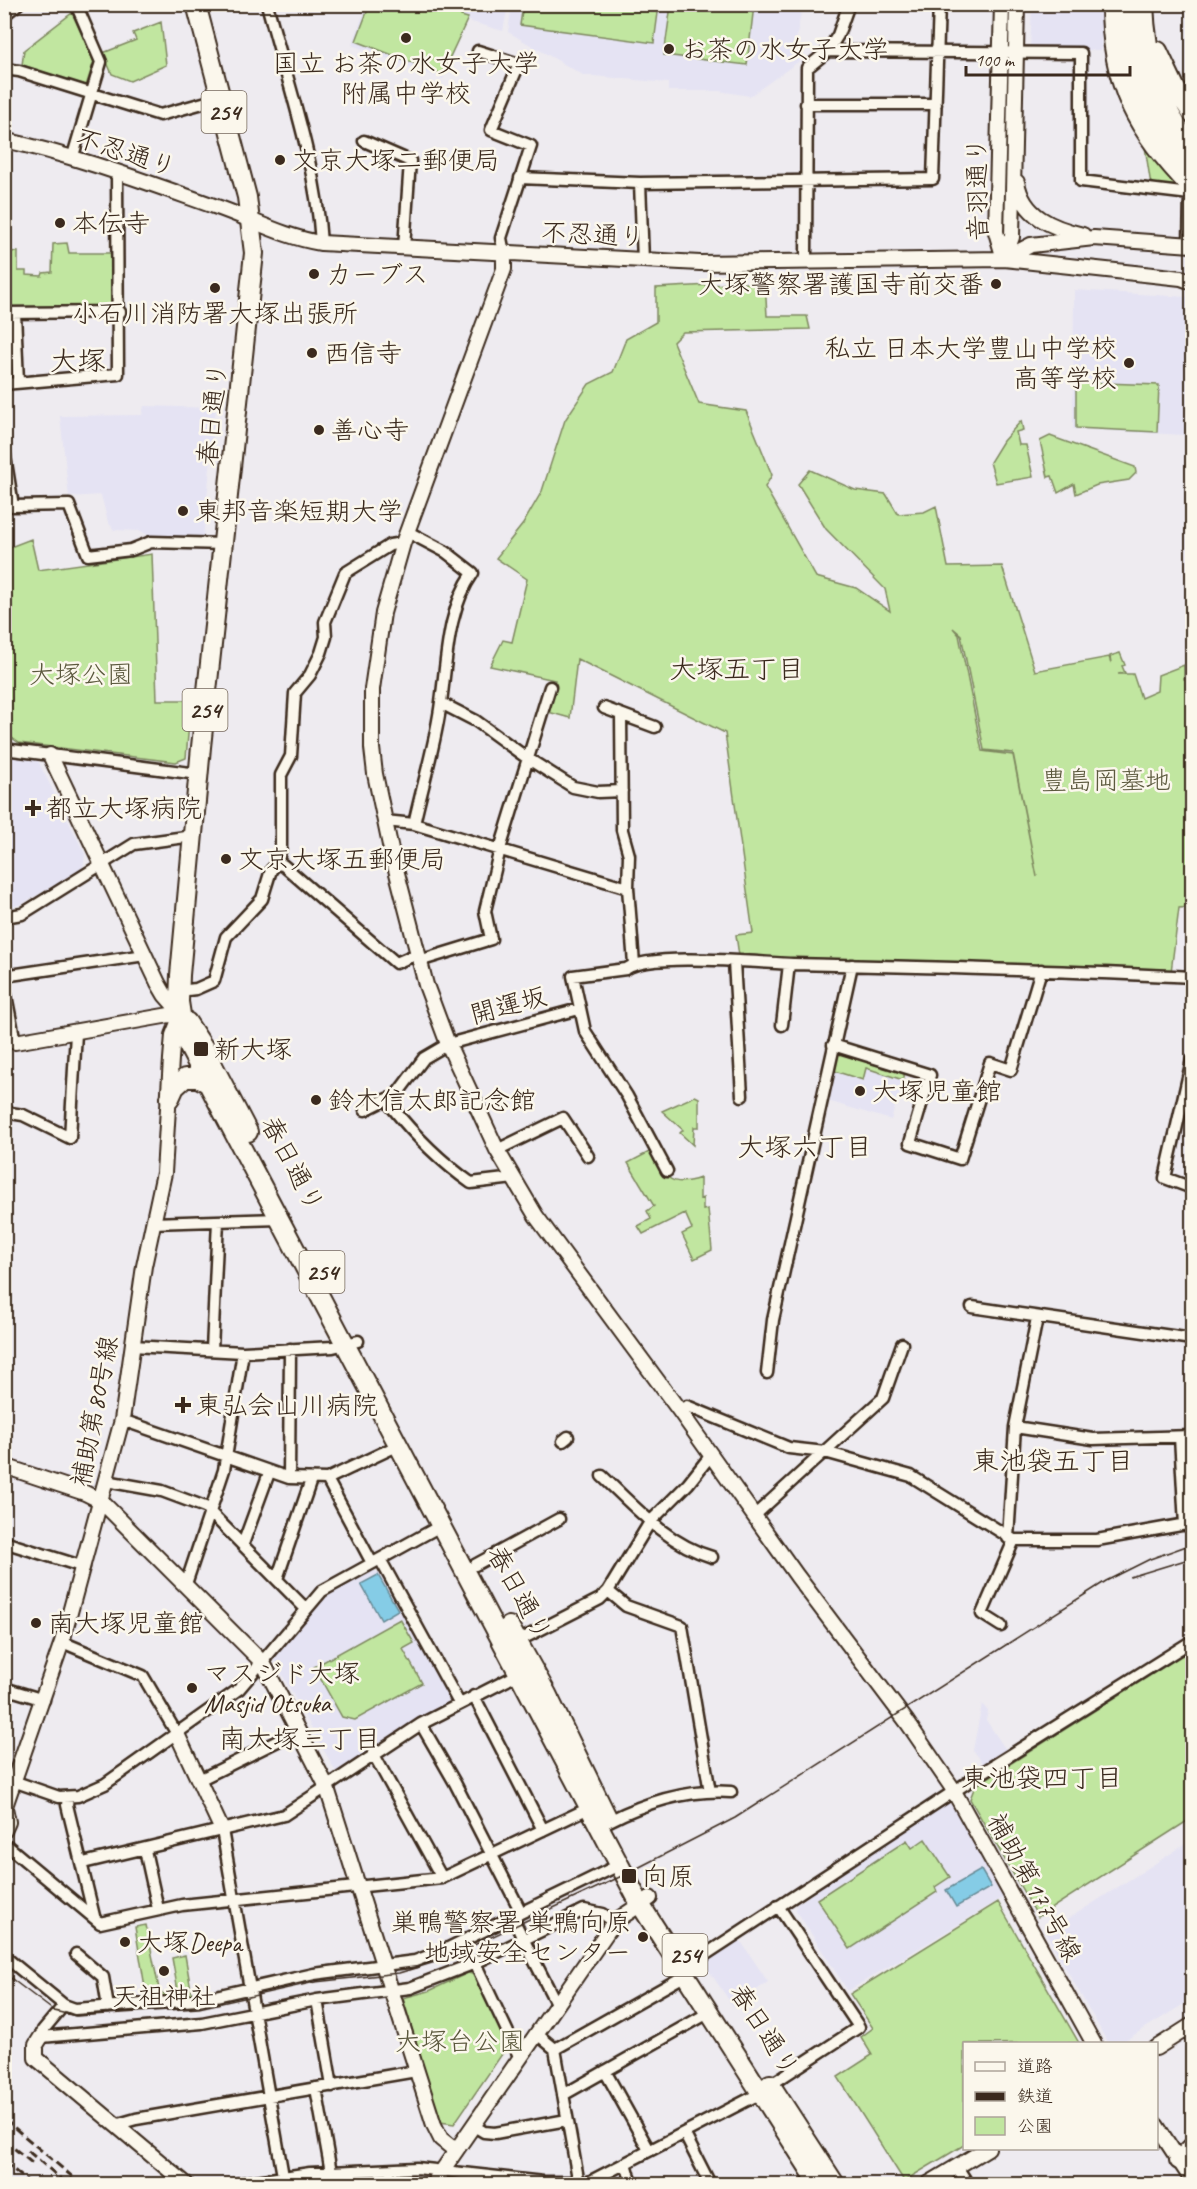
<svg xmlns="http://www.w3.org/2000/svg" width="1197" height="2189" viewBox="0 0 1197 2189" font-family="Caveat,'Klee One',sans-serif">
<rect width="100%" height="100%" fill="#eeebf0"/>
<filter id="ink" filterUnits="userSpaceOnUse"><feTurbulence type="fractalNoise" baseFrequency=".0167" numOctaves="2"/><feDisplacementMap in="SourceGraphic" scale="12" xChannelSelector="R" yChannelSelector="G"/><feConvolveMatrix kernelMatrix="1 2 1 2 8 2 1 2 1" color-interpolation-filters="sRGB"/></filter>
<g filter="url(#ink)">
<path fill="#e5e3f3" d="M367 5H508L503 31 465 20 443 79 352 45Z
M512 5H790L801 12 796 41 805 57 750 96 719 91H668V83L583 75 508 32Z
M1032 5H1102L1101 50H1030Z
M1074 290 1187 297 1184 435 1073 429Z
M144 406 216 408 203 538 151 537 141 531 114 530 108 522 101 495 69 497 60 416 142 415Z
M1192 437V678H1186Z
M5 753 38 761 85 854 83 868 22 904 5 909Z
M865 1068 903 1080 891 1120 821 1099 828 1069 863 1079Z
M373 1571 382 1573 449 1697 447 1704 336 1772 274 1660 322 1599Z
M982 1704 988 1711 986 1720 1006 1750 984 1764 973 1750Z
M947 1803 952 1805 1004 1897 848 1991 796 1910 797 1904Z
M1192 1840V1999L1121 2043H1108L1046 1933Z
M738 1937 768 1982 733 2006 703 1962Z"/>
<path fill="#c1e6a0" stroke="#7e885f" stroke-width="1.5" fill-rule="evenodd" d="M370 4 447 5 463 9 461 16 468 18 442 74 356 41Z
M523 5H659L654 43 520 25Z
M671 5H754L747 65 664 55Z
M72 13 94 61 86 86 22 65 24 50Z
M161 22 166 65 130 81 112 74 103 53 136 40 133 33Z
M1145 147 1180 188 1151 185Z
M67 243 69 253H115L114 308 5 309 4 251 18 252V271H26V275L42 276 43 273 52 272 53 244Z
M765 282 767 316H807L810 329 683 332 673 342 699 404 746 411 772 475 765 487 816 577 856 588 890 611 885 589 826 529 798 484 810 470 855 490 886 494 898 514 924 512 936 506 948 567 1002 566 1035 671 1109 657 1111 663 1110 656 1120 653 1125 665 1122 666 1125 673 1118 674H1133L1141 698 1157 691 1158 675 1184 665V679L1192 680V907L1179 908 1171 972 739 956 736 935 753 933 725 733 577 659 570 718 548 712 555 680 490 666 503 640 512 642 527 579 496 558 523 524 542 491 565 420 589 384 613 372 626 339 656 322V288ZM953 628 961 635 984 750 1013 753 1037 877 1013 755 982 751 959 635Z
M1076 382 1159 385 1157 432 1076 428Z
M1021 421 1023 430 1016 432 1019 445H1026L1033 477 996 483 990 462 1003 441Z
M1050 436 1135 467 1136 473 1129 480 1097 485 1076 494 1074 484 1058 493 1052 476 1048 477 1040 441Z
M31 539 38 570 152 554 157 700H191L186 758 176 762 19 743 8 735 4 726 5 549Z
M833 1047 906 1068 903 1080 866 1068 863 1080 828 1069Z
M695 1096 699 1098V1127H694L693 1145 680 1133 683 1130 662 1111Z
M651 1151C663 1176 670 1189 700 1178V1199L703 1198V1210L708 1209 712 1250 694 1259 682 1234 692 1229 685 1213 643 1234 638 1226 651 1219 647 1211 654 1206 628 1163Z
M400 1619 414 1643 403 1649 422 1683 355 1720 342 1717 314 1667Z
M1192 1649V1818L1038 1917 970 1799 975 1786Z
M925 1839 950 1877 935 1887 937 1892 850 1949 817 1899 907 1840 912 1848Z
M998 1902 1079 2043 964 2044V2145L904 2181 838 2077 872 2055 861 2037 873 2028 850 1994Z
M146 1925 160 1994 178 1991 172 1958 185 1955 192 1995 147 1999 135 1927Z
M468 1973 476 1975 509 2044 454 2124 440 2122 403 1998 429 1991Z"/>
<path fill="#85cce6" stroke="#678b96" stroke-width="1.5" d="M378 1575 398 1610 381 1620 361 1584Z
M981 1870 991 1887 956 1907 946 1890Z"/>
<g fill="none" stroke-linecap="round" stroke-linejoin="round">
<defs>
<path id="street" d="M267 4C288 84 316 161 321 243
M4 15 18 4
M478 51 519 64 491 130 531 146 501 238 504 253
M828 51 1081 53V181L1190 194 1189 245
M4 69 19 71 160 115 221 98
M806 104H936
M364 141 410 161 404 248
M72 159 101 62 76 4
M520 178 640 183 933 179 939 4
M640 183 643 261
M806 261 807 68 828 51 838 35 849 4
M4 313 120 312
M15 313 18 382
M4 384 118 374 117 174
M4 450 13 506 69 505 88 555 131 550 151 542 224 544
M408 532 446 552 473 573C447 610 447 659 441 702 436 742 423 783 414 824
M441 703 476 721 527 758 573 787 598 792 622 791
M604 708 655 727
M621 715 622 830 629 855 628 888 634 964
M4 749 198 774
M385 821 414 824 628 888
M277 864 283 865 396 963 417 954
M4 917 22 914 134 844 193 836
M419 961 491 939 485 911 500 849 550 687
M734 962 742 1096
M4 976 145 955
M4 985 15 1042 4 1043
M179 991 196 989 214 981 226 937 262 899 271 870 277 864 281 847V775L291 756 295 693 310 675 321 653 326 637 325 622 345 573 390 545 403 543
M782 1025 789 964
M833 1045 930 1075 910 1143 960 1159 990 1063 1011 1070 1041 970
M1192 1060 1165 1178 1192 1188
M365 1110 387 1099 394 1098
M4 1112 23 1115 70 1138 76 1033
M497 1150 563 1118 588 1156
M667 1171 627 1096 585 1031 573 976 626 969C650 952 760 963 793 964 926 967 1059 970 1192 977
M514 1178 471 1183C440 1161 415 1136 391 1106L394 1098 424 1058 448 1044 579 1009
M152 1223 280 1219
M972 1307 1192 1339
M132 1346 243 1352 333 1347 358 1341
M212 1350 218 1221
M767 1373 773 1320 852 965
M679 1410 687 1406 789 1448 825 1452 911 1476 1014 1540H1097L1192 1523
M122 1420 289 1478 327 1479 399 1445
M1015 1427 1093 1439 1192 1436
M1180 1437 1185 1525
M563 1441 568 1437
M602 1476C635 1507 667 1544 712 1557
M289 1478 290 1349
M327 1479 372 1563
M106 1481 162 1491 205 1507 305 1608
M754 1516 883 1398 902 1344
M1008 1538 1015 1427 1037 1318
M4 1542 84 1567
M243 1544 269 1473
M380 1559 459 1703
M475 1565 559 1519
M277 1579 311 1480
M186 1584 224 1470 243 1352
M608 1591 626 1606 682 1626 710 1792
M1001 1626 982 1614 1014 1540
M62 1642 143 1676 177 1734
M514 1643 600 1599 608 1591 650 1522 688 1484 711 1455
M4 1688 44 1700
M474 1696 543 1830
M421 1724 455 1783 521 1912
M373 1753 442 1878
M199 1780 298 1731
M16 1782 59 1797 78 1796 105 1784 239 1689 322 1591 442 1525
M68 1797 67 1805 94 1916
M609 1821C647 1802 687 1789 731 1792
M222 1830 283 2176
M4 1843 100 1923 182 1905 442 1878 589 1808
M145 1850 158 1909
M83 1863 284 1815 421 1724 519 1674
M512 1917 557 2005
M76 1954 103 1977 108 2007
M4 1956 64 2005 75 2009 198 2000 314 1974 415 1961 442 1951 619 1865
M475 1963 520 2058
M691 1964 985 1771 1192 1641
M317 2000 332 2086
M537 2034 555 2049 579 2184
M41 2037 202 2023 317 2000 410 1988 475 1963 584 1910 603 1914 614 1922
M41 2037 43 2030 64 2005
M555 2049 686 1975
M605 2071 649 2150
M770 2085 859 2027 778 1906
M316 2088 331 2172
M563 2095 710 2012
M115 2125 136 2119 416 2071
M474 2126 484 2132 495 2133 567 2120
M684 2133 710 2184
M626 2163 632 2184
M957 2167 968 2184
M236 2184 310 2173 417 2168 543 2182H589L761 2093"/>
<path id="secondary" d="M1002 4 996 232 1004 259
M4 140C74 155 146 182 214 206 250 218 283 237 321 243L700 263 1004 259 1181 278 1192 282
M1017 182C1023 216 1052 228 1083 235
M504 253V269L403 543 383 613 372 689V748L375 774 391 850 426 985 448 1044 497 1150 536 1216 679 1410 797 1576 907 1722 951 1786 1094 2044
M1004 259 1012 237 1017 4
M1004 259 1031 245 1094 238 1192 245
M50 755 158 983 165 995 181 1013
M15 1042 181 1013
M4 1466 85 1493 101 1501 263 1663 326 1785 434 2125 441 2139 456 2151
M177 1734 222 1830
M4 1809 62 1642 122 1420 144 1266 164 1173 171 1059 173 1035 181 1015
M4 1831 8 1822 5 1808
M41 2037 36 2045V2058L186 2184
M1156 2048 1192 2025
M1156 2125 1192 2180
M433 2184 614 1922 650 1898
M928 2184 988 2148"/>
<path id="highway" d="M196 4 247 197 254 253 201 747 180 975 179 1002 185 1040 640 1904 819 2184
M1111 4C1111 85 1137 132 1192 188
M1127 4C1127 64 1145 118 1185 164
M1144 4C1146 58 1159 105 1192 148
M1158 51 1176 89 1192 114
M187 1022 204 1048 248 1132
M170 1098 175 1087 185 1078H198L209 1084
M509 1626 547 1694 607 1817
M770 2084 835 2184
M1179 2160 1192 2147"/>
</defs>
<use href="#street" stroke="#3b2a1e" stroke-width="15"/>
<use href="#secondary" stroke="#3b2a1e" stroke-width="18"/>
<use href="#highway" stroke="#3b2a1e" stroke-width="22"/>
<use href="#street" stroke="#fbf7ec" stroke-width="10"/>
<use href="#secondary" stroke="#fbf7ec" stroke-width="14"/>
<use href="#highway" stroke="#fbf7ec" stroke-width="18"/>
<path stroke="#3b2a1e" stroke-width="1.5" d="M1130 1577 1192 1558
M4 1973 54 2011 76 2016 199 2008 315 1982 399 1973 442 1960 624 1875 735 1818 1106 1581 1150 1559 1192 1544"/>
<path stroke="#3b2a1e" stroke-width="3" stroke-dasharray="9 4.5" stroke-linecap="butt" d="M4 2119 81 2184
M4 2140 32 2163
M28 2151 67 2184
M4 2162 31 2184"/>
</g>
</g>
<g fill="#3b2a1e" stroke="#fbf7ec" stroke-width="2">
<circle cx="406" cy="38" r="6"/>
<circle cx="669" cy="49" r="6"/>
<circle cx="280" cy="160" r="6"/>
<circle cx="60" cy="223" r="6"/>
<circle cx="314" cy="274" r="6"/>
<circle cx="996" cy="284" r="6"/>
<circle cx="215" cy="288" r="6"/>
<circle cx="312" cy="353" r="6"/>
<circle cx="1129" cy="363" r="6"/>
<circle cx="319" cy="430" r="6"/>
<circle cx="183" cy="511" r="6"/>
<path d="M30 799h6v6h6v6h-6v6h-6v-6h-6v-6h6z"/>
<circle cx="226" cy="859" r="6"/>
<rect x="193" y="1041" width="16" height="16" rx="3"/>
<circle cx="860" cy="1091" r="6"/>
<circle cx="316" cy="1100" r="6"/>
<path d="M180 1396h6v6h6v6h-6v6h-6v-6h-6v-6h6z"/>
<circle cx="36" cy="1623" r="6"/>
<circle cx="192" cy="1688" r="6"/>
<rect x="621" y="1868" width="16" height="16" rx="3"/>
<circle cx="643" cy="1937" r="6"/>
<circle cx="125" cy="1942" r="6"/>
<circle cx="164" cy="1971" r="6"/>
</g>
<g text-anchor="middle" stroke-width="5" stroke-linejoin="round" paint-order="stroke">
<g fill="#fbf7ec" stroke="#75685c" stroke-width="1.5">
<rect x="201.5" y="91" width="45" height="42" rx="4.5"/>
<rect x="182.5" y="689" width="45" height="42" rx="4.5"/>
<rect x="299.5" y="1251" width="45" height="42" rx="4.5"/>
<rect x="662.5" y="1934" width="45" height="42" rx="4.5"/>
</g>
<g font-size="24" font-weight="bold" fill="#3b2a1e">
<text x="224" y="120">254</text>
<text x="205" y="718">254</text>
<text x="322" y="1280">254</text>
<text x="685" y="1963">254</text>
</g>
<g font-size="26" fill="#3b2a1e" stroke="#fbf7ec" text-anchor="start">
<text x="681" y="58">お茶の水女子大学</text>
<text x="406" y="72" text-anchor="middle">国立 お茶の水女子大学<tspan x="406" dy="30">附属中学校</tspan></text>
<text x="292" y="169">文京大塚二郵便局</text>
<text x="72" y="232">本伝寺</text>
<text x="326" y="283">カーブス</text>
<text x="984" y="293" text-anchor="end">大塚警察署護国寺前交番</text>
<text x="215" y="322" text-anchor="middle">小石川消防署大塚出張所</text>
<text x="1117" y="357" text-anchor="end">私立 日本大学豊山中学校<tspan x="1117" dy="30">高等学校</tspan></text>
<text x="324" y="362">西信寺</text>
<text x="331" y="439">善心寺</text>
<text x="195" y="520">東邦音楽短期大学</text>
<text x="46" y="817">都立大塚病院</text>
<text x="238" y="868">文京大塚五郵便局</text>
<text x="214" y="1058">新大塚</text>
<text x="872" y="1100">大塚児童館</text>
<text x="328" y="1109">鈴木信太郎記念館</text>
<text x="196" y="1414">東弘会山川病院</text>
<text x="48" y="1632">南大塚児童館</text>
<text x="204" y="1682">マスジド大塚<tspan x="204" dy="30">Masjid Otsuka</tspan></text>
<text x="642" y="1885">向原</text>
<text x="631" y="1931" text-anchor="end">巣鴨警察署 巣鴨向原<tspan x="631" dy="30">地域安全センター</tspan></text>
<text x="137" y="1951">大塚Deepa</text>
<text x="164" y="2005" text-anchor="middle">天祖神社</text>
</g>
<g font-size="26" fill="#3b2a1e" stroke="#fbf7ec">
<text transform="translate(126 152) rotate(18)" y="9">不忍通り</text>
<text transform="translate(977 189) rotate(-91)" y="9">音羽通り</text>
<text transform="translate(593 234) rotate(3)" y="9">不忍通り</text>
<text transform="translate(212 414) rotate(-84)" y="9">春日通り</text>
<text transform="translate(508 1005) rotate(-15)" y="9">開運坂</text>
<text transform="translate(293 1164) rotate(62)" y="9">春日通り</text>
<text transform="translate(94 1411) rotate(-79)" y="9">補助第80号線</text>
<text transform="translate(520 1593) rotate(61)" y="9">春日通り</text>
<text transform="translate(1035 1887) rotate(61)" y="9">補助第177号線</text>
<text transform="translate(765 2030) rotate(57)" y="9">春日通り</text>
</g>
<g font-size="26" fill="#5c593e" stroke="#fbf7ec">
<text x="81" y="683">大塚公園</text>
<text x="1106" y="789">豊島岡墓地</text>
<text x="460" y="2050">大塚台公園</text>
</g>
<g font-size="27" fill="#3b2a1e" stroke="#fbf7ec">
<text x="737" y="678">大塚五丁目</text>
<text x="805" y="1156">大塚六丁目</text>
<text x="1053" y="1470">東池袋五丁目</text>
<text x="300" y="1748">南大塚三丁目</text>
<text x="1042" y="1787">東池袋四丁目</text>
</g>
<g font-size="28" fill="#3b2a1e" stroke="#fbf7ec">
<text x="78" y="370">大塚</text>
</g>
</g>
<rect width="1197" height="2189" fill="none" stroke="#fbf7ec" stroke-width="24"/>
<rect x="12" y="12" width="1173" height="2165" fill="none" stroke="#3b2a1e" stroke-width="2" filter="url(#ink)"/>
<rect x="963" y="2042" width="195" height="108" fill="#fbf7ec" stroke="#aea59a" stroke-width="1.5"/>
<rect x="975" y="2062" width="30" height="9" fill="#fbf7ec" stroke="#aea59a" stroke-width="1.5"/>
<text x="1017" y="2072" font-size="18" fill="#3b2a1e">道路</text>
<rect x="975" y="2092" width="30" height="9" fill="#3b2a1e" stroke="#aea59a" stroke-width="1.5"/>
<text x="1017" y="2102" font-size="18" fill="#3b2a1e">鉄道</text>
<rect x="975" y="2117" width="30" height="18" fill="#c1e6a0" stroke="#aea59a" stroke-width="1.5"/>
<text x="1017" y="2132" font-size="18" fill="#3b2a1e">公園</text>
<path d="M966 66v9h164v-9" fill="none" stroke="#3b2a1e" stroke-width="3"/>
<text x="975" y="66" font-size="18" fill="#3b2a1e" stroke="#fbf7ec" stroke-width="4.5" paint-order="stroke">100 m</text>
</svg>
